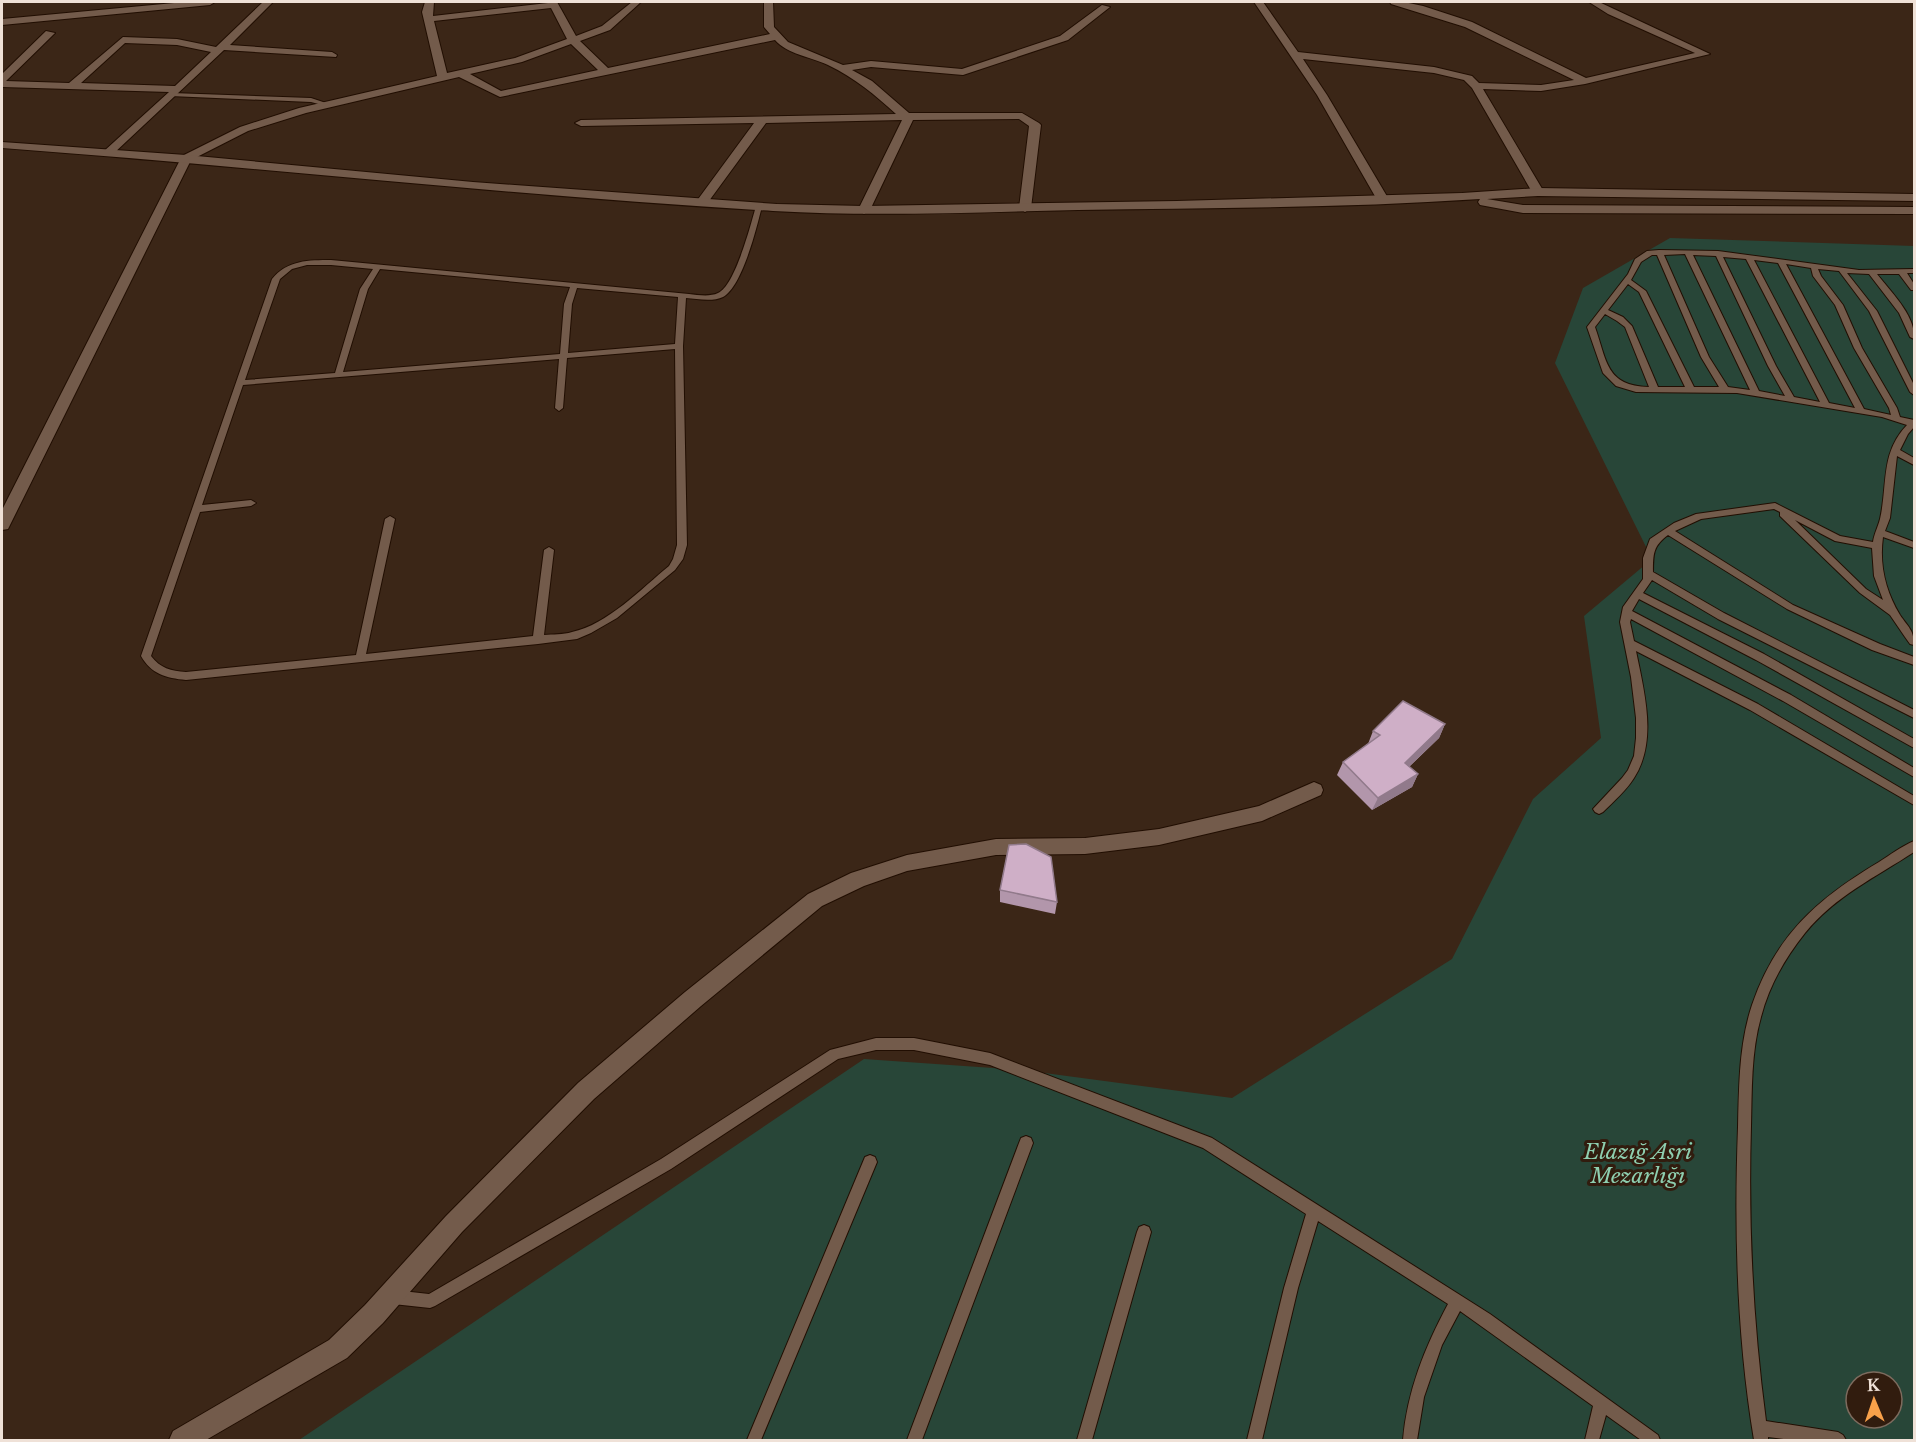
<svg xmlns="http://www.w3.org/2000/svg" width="1916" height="1442" viewBox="0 0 1916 1442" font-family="'Libre Baskerville',serif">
<rect width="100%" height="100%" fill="#3b2617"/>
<path fill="#284638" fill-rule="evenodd" d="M1670 238 1914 246V1440H299L864 1059 1022 1070 1232 1098 1452 959 1533 799 1601 738 1584 616 1652 559 1555 363 1583 288ZM1856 1382H1892V1418H1856Z"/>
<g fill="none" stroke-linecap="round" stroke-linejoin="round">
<defs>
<path id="service" d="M172 93 311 98 329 104 326 106 311 102 170 96 169 95Z
M759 204 762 206C757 227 742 287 723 297 713 302 697 299 686 298L683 346 687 545 683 559 675 570 617 618 591 633 577 639 538 644 186 680C166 678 151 674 141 656L272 279C287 260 309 260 331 260L689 294C698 295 710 297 718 293 735 286 751 224 756 206ZM307 265H331L373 269 360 289 335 373 245 380 280 279 292 269ZM380 269 570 287 564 304 560 354 343 372 368 289ZM577 288 678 297 675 344 568 353 572 304ZM675 349 677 545 673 559 669 566C642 588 607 625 572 632 563 635 553 634 544 635L554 550 549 547 544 550 533 636 366 654 395 519 390 516 385 519 356 655 186 672C171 671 160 668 151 656L200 512 251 506 256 503 251 500 202 505 243 385 559 359 555 408 559 411 563 408 567 358Z
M1659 250 1718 251 1859 270 1914 269V273H1907L1914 284V290H1911L1899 274H1877C1891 292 1916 316 1914 339L1910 337 1899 313 1869 274 1847 273 1877 311 1914 385V395L1910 392 1869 311 1839 271 1818 269 1821 276 1843 305 1862 348 1897 408 1900 417 1914 420V427L1908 434 1900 450 1914 458V465L1897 456 1890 518 1885 531 1914 542V548L1883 537C1879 565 1886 592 1900 615 1908 627 1914 630 1914 645L1910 644 1905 637 1890 615 1860 593 1780 516V512L1774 509 1701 519 1675 531 1793 605 1880 644 1914 657V665L1872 650 1787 609 1668 535C1653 546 1653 554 1653 572L1724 613 1914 710V718L1718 619 1652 580 1643 593 1764 654 1914 739V748L1756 660 1639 599 1632 611 1791 695 1914 768V777L1783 701 1631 619 1630 622 1634 641 1758 704 1914 796V805L1750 710 1636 651C1644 691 1658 741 1634 778 1626 791 1614 801 1603 812L1599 814 1595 812 1593 809 1622 778 1628 770 1634 756 1636 738V718L1631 677 1620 622 1623 607 1643 579V558L1650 539 1674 523 1696 514 1775 503 1840 536 1873 542C1874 534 1878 527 1880 519 1888 484 1880 453 1907 425L1882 417 1737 393 1636 392 1616 386 1603 373 1587 327 1628 274 1635 259 1647 251ZM1685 254 1750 390 1728 387 1709 357 1664 255ZM1652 255H1657L1701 357 1719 387H1694L1646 291 1631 280 1641 262ZM1693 255 1716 256 1768 366 1785 396 1759 391ZM1723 257 1746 259 1820 402 1794 397 1776 366ZM1754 260 1778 263 1855 408 1829 403ZM1786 264 1811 268 1813 276 1835 305 1854 348 1889 408 1891 415 1864 409ZM1628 284 1639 292 1685 387H1658L1632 326 1623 317 1608 310ZM1605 314 1617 321 1625 327 1649 387C1606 386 1607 361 1595 327ZM1795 520 1835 541 1872 548 1874 576 1883 600 1866 589Z
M1914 841V852C1876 877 1835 896 1805 933 1785 958 1769 986 1761 1017 1751 1052 1752 1090 1751 1126 1748 1225 1753 1323 1766 1421L1838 1432 1843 1435 1846 1440H1791L1768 1437V1440H1754C1737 1338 1734 1231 1738 1127 1739 1086 1739 1044 1752 1005 1776 935 1817 899 1879 862 1890 855 1902 846 1914 841Z
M876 1038H914L990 1053 1212 1138 1490 1314 1658 1435 1660 1440H1641L1606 1415 1599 1440H1585L1593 1406 1460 1311 1442 1345 1424 1397 1417 1440H1403C1407 1391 1425 1347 1448 1304L1318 1221 1298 1288 1262 1440H1247L1284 1288 1306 1214 1203 1148 990 1065 914 1050H876L838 1059 671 1169 435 1306 430 1308 393 1304 388 1302 386 1297 388 1292 393 1290 429 1294 661 1159 830 1050Z
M1026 1136 1031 1138 1033 1143 922 1440H907L1019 1143 1021 1138Z
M870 1155 875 1157 877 1162 761 1440H747L865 1157Z
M1144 1225 1149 1227 1151 1232 1092 1440H1077L1137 1232 1139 1227Z"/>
<path id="minor" d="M185 2H215L210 5 2 25V19Z
M263 2H273L230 45 332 52 337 55 336 57 224 50 113 154 109 155 103 152 169 92 2 87V74L46 31 55 33 6 81 69 83 123 37 177 39 216 47ZM125 43 177 45 211 52 175 86 81 83Z
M425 2H434L433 16 557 2 576 36 602 26 632 2H641L610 30 580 41 608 68 770 34 764 27V2H773L774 27 788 42 843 65 871 61 962 69 1060 36 1102 5 1110 7 1068 40 963 75 871 67 852 70 872 81 909 113H1022L1039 123 1041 125 1031 208 1025 212 1019 208 1029 126 1019 119 913 120 870 210 864 214 858 210 902 120 766 123 706 205 702 206 696 202 754 123 581 126 575 123 581 120 896 114C875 95 855 78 828 65 811 57 787 54 775 40L500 97 459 77 306 113 248 131 191 160 10 525 8 529 2 530V510L182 156 240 127 299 108 437 76 422 12ZM551 8 567 39 515 58 447 73 434 21ZM571 44 598 70 501 91 470 74 522 62Z
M1254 2H1263L1298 52 1434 67 1472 76 1479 83 1541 85 1574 80 1465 27 1391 4 1390 2H1404L1423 6 1472 22 1586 78 1695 53 1608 14 1589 2H1599L1710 54 1585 84 1541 91 1483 89 1544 192 1538 196 1532 192 1472 88 1464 80 1434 73 1303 59 1327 95 1388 198 1382 202 1376 198 1317 95Z
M1314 782 1321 785 1323 790 1321 795 1262 821 1159 845 1085 854 996 855 907 871 864 886 822 906 701 1006 594 1099 462 1232 383 1323 347 1358 206 1440H169L173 1431 329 1340 365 1305 446 1216 578 1083 685 992 808 894 851 873 907 855 996 839 1085 838 1159 829 1259 806Z"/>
<path id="tertiary" d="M2 142 186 155 473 182 777 204 864 206 1177 201 1462 193 1538 188 1914 194V201L1538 196 1487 199 1523 205 1914 207V214L1523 213 1480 205 1478 202 1480 199C1347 208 1212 208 1078 210 977 212 875 217 773 211 516 196 259 167 2 148Z"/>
</defs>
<use href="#service" stroke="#210e02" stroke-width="2"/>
<use href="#minor" stroke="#210e02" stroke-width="2"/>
<use href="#tertiary" stroke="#210e02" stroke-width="2"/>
<use href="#service" fill="#735b4b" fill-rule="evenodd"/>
<use href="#minor" fill="#735b4b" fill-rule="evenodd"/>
<use href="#tertiary" fill="#735b4b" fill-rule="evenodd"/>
</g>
<path fill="#b296ab" d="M1445 724 1439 738 1409 767 1418 774 1412 787 1372 810 1337 775 1343 762 1368 744 1373 731Z
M1000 890 1057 902 1055 914 1000 902Z"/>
<path fill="#917a8b" d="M1445 724 1439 738 1399 776 1405 763Z
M1418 774 1412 787 1372 810 1378 798Z"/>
<path fill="#cfafc7" stroke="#917a8b" stroke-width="1.5" d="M1403 701 1445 724 1405 763 1418 774 1378 798 1343 762 1380 735 1373 731Z
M1026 844 1051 857 1057 902 1000 890 1009 845Z"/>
<g text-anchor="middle" stroke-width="6" stroke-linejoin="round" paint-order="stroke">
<g font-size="21" font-style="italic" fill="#8ecfb0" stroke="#311c0e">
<text x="1638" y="1159">Elazığ Asri<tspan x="1638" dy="24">Mezarlığı</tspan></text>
</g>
</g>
<rect width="1916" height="1442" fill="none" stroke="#efe1d7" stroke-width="6"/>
<g transform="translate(1874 1400) rotate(358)"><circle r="28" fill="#311c0e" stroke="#7d6b5e" stroke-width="1.5"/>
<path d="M0-4.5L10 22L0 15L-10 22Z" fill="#f8a14a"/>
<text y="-9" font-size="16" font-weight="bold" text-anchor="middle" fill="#efe1d7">K</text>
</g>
</svg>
